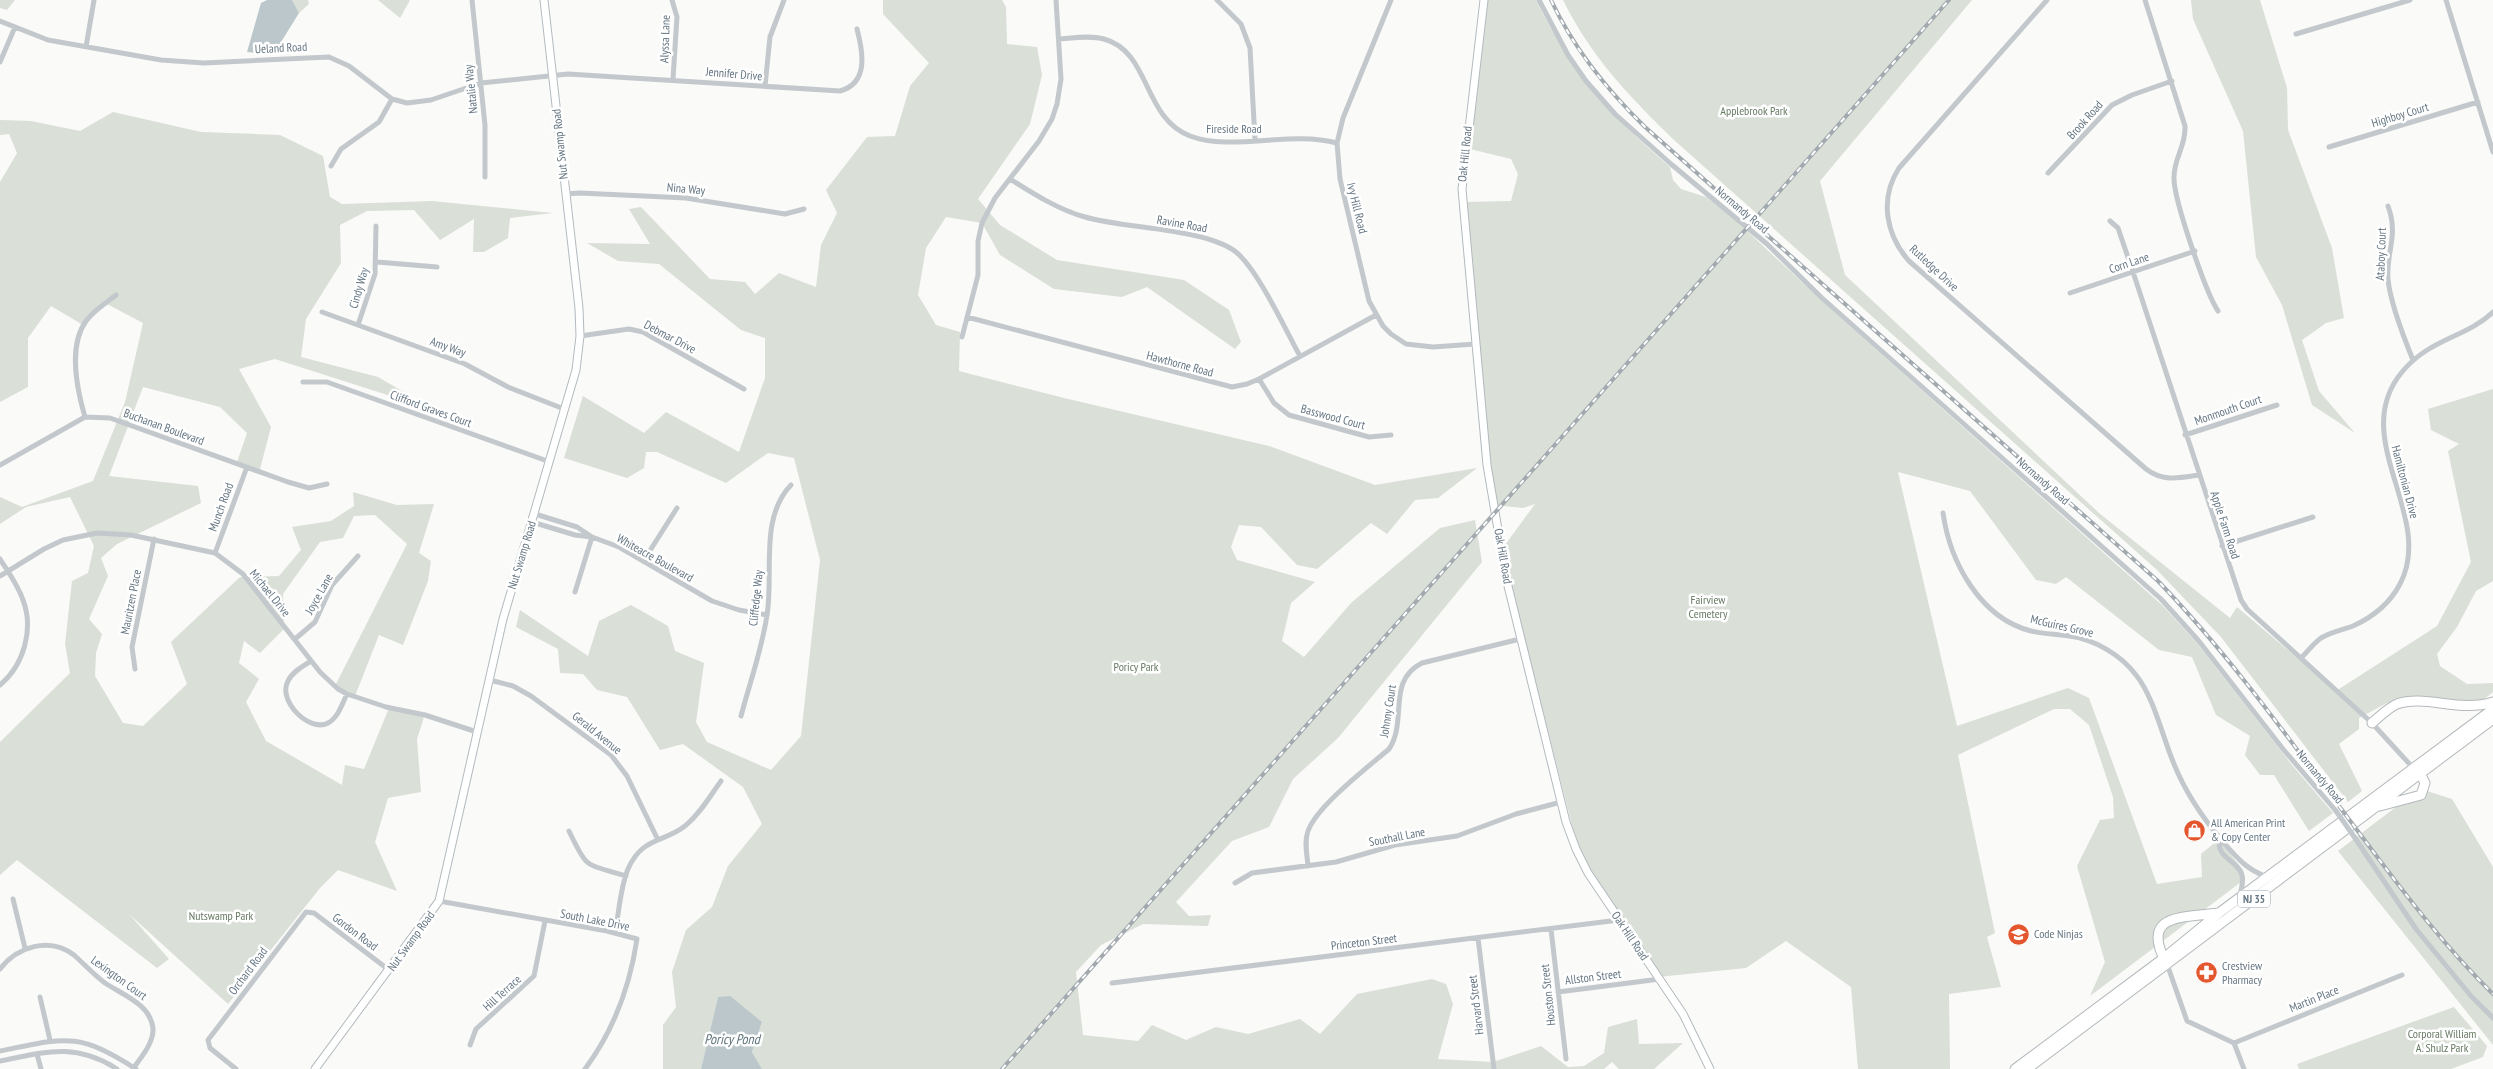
<svg xmlns="http://www.w3.org/2000/svg" width="2493" height="1069" viewBox="0 0 2493 1069" font-family="'PT Sans Narrow',sans-serif">
<rect width="100%" height="100%" fill="#fafaf8"/>
<path fill="#dadfd7" d="M0 0H15L7 10 0 8Z
M292 0H308L309 4 299 13Z
M378 0H410L400 18Z
M883 0H1002L1006 7 1007 44 1037 47 1042 75 1030 124 978 199 1000 225 1057 260 1184 280 1229 310 1241 342 1235 349 1147 287 1122 297 1054 289 1000 255 982 223 946 217 926 248 918 295 936 325 960 332 959 371 1064 398 1269 446 1375 485 1477 468 1438 498 1415 500 1387 534 1371 523 1317 569 1297 565 1261 527 1239 525 1231 547 1237 560 1315 582 1291 603 1282 641 1304 657 1351 603 1440 528 1475 520 1482 562 1338 738 1293 779 1269 827 1232 841 1176 902 1189 916 1211 915 1208 926 1143 924 1101 945 1076 972 1083 1035 1138 1041 1152 1025 1186 1040 1216 1027 1248 1034 1300 1019 1320 1034 1357 994 1432 979 1446 984 1453 1004 1438 1059 1493 1062 1541 1046 1568 1067 1584 1066 1604 1053 1608 1027 1637 1019 1639 1044 1683 1043 1654 1069H1619L1612 1062 1604 1069H762L752 1052 762 1022 718 997 701 1069H663V1025L676 1007 672 972 686 930 712 907 728 866 762 824 743 787 683 744 660 750 627 697 597 690 583 674 560 673 558 649 516 627 520 610 588 656 599 621 631 605 668 626 675 651 704 663 696 722 707 742 771 770 801 736 820 560 794 458 768 453 726 483 657 452H646L644 468 627 478 564 458 583 396 644 433 666 412 739 452 765 378V338L741 330 659 264 618 261 587 243 650 244 629 209 641 207 710 279 745 282 755 294 779 273 816 287 821 245 837 213 826 190 867 137 895 136 910 86 929 63 883 14Z
M1484 0H1536C1573 74 1608 113 1670 167L1673 180 1681 189 1706 197 1732 217 1832 310 2162 605 2197 643 2292 765 2333 813 2309 831 2274 775H2260L2245 755 2250 736 2216 715 2192 657 2159 650 2066 577 2056 584 2036 580 1970 491 1898 472 1957 726 2068 688 2089 698 2157 884 2202 877 2201 854 2219 839 2238 864 2241 882 2090 996 2105 962 2077 866 2100 820 2114 818 2113 797 2089 725 2070 709H2054L1958 755 1995 933 1987 937 2001 987 1949 994 1950 1069H1858L1851 987 1786 941 1746 968 1658 977 1581 861 1502 549 1535 504 1523 508 1494 505 1463 202 1511 201 1518 174 1511 159 1466 148Z
M1563 0H1972L1820 181 1845 275 2099 513 2230 618 2237 607 2336 691 2437 626 2471 562 2448 451 2459 444 2431 430 2428 409 2493 389V581L2476 591 2457 627 2437 654 2440 666 2467 684 2493 683V692L2482 701 2387 703 2359 718V729L2339 744 2362 791 2348 802 2221 637 2157 570 1674 140C1629 96 1591 57 1563 0Z
M2191 0H2260L2287 88 2288 130 2332 248 2344 318 2326 323 2302 340 2319 391 2355 433 2312 405 2282 305 2256 257 2243 131 2193 19Z
M113 112 201 132 280 135 323 156 330 197 342 204 432 201 553 213 510 218 508 238 484 252H473L474 219 440 240 414 210 367 211 340 225 341 263 306 319 301 357 378 377 409 395 400 399 275 359 239 369 271 427 259 473 236 465 247 433 220 407 143 387 109 476 198 486 201 503 117 544 101 558 108 576 89 619 102 634 96 653 95 676 123 723 143 726 187 684 171 642 240 577 279 576 301 550 292 527 331 521 354 506 353 492 397 505 434 504 419 553 431 561 428 581 403 645 379 635 355 696 335 686 407 544 375 515 354 516 343 538 320 542 283 594 284 629 260 653 244 641 239 663 259 679 246 702 266 741 342 785 345 765 364 769 389 708 424 717 417 739 421 792 388 798 375 842 397 891 338 870 320 888 228 1004 129 914 169 959 157 968 17 860 0 875V742L70 673 65 644 72 581 88 573 94 546 70 497 26 507 0 524V497L22 507 93 481 125 402 143 323 107 304 83 325 51 306 28 338V387L0 402V182L17 153 9 134 0 135V120L31 121 80 131Z
M2417 791H2427L2452 799 2493 867V1045L2338 851Z
M2454 1007 2487 1046 2483 1057 2451 1069H2299L2297 1064Z"/>
<path fill="#bbc7cb" d="M267 0H292L299 13 273 55 247 52 261 3Z
M730 996 762 1022 752 1052 762 1069H701L718 997Z"/>
<g fill="none" stroke-linecap="round" stroke-linejoin="round">
<defs>
<path id="secondary" d="M1484 0 1462 189 1487 465 1507 582 1566 822 1576 849 1588 873 1683 1014 1710 1069
M315 1069 439 901 503 619 576 370 580 336 579 308 544 0"/>
<path id="highway" d="M2372 723C2380 716 2388 708 2397 704 2425 694 2460 713 2493 702
M2380 806 2421 795 2425 783 2420 773
M2166 963C2140 913 2182 918 2218 913
M2015 1069 2164 958 2219 913 2493 709
M2027 1069 2493 719"/>
</defs>
<use href="#secondary" stroke="#b3babf" stroke-width="9"/>
<use href="#highway" stroke="#b4b9bd" stroke-width="11"/>
<path stroke="#c3c8cc" stroke-width="5" d="M472 0 485 125V177
M672 0 677 17 673 79
M1217 0 1241 24 1250 48 1255 140
M1391 0 1343 118 1337 143 1340 179 1369 301 1383 326 1391 334 1406 344 1433 347 1475 344
M1539 0 1568 55 1586 81 1615 114 1671 164 1767 244 1822 298 2161 599 2198 640 2283 749 2336 811
M2047 0 1899 168C1879 199 1886 235 1909 261L2146 469C2163 482 2179 478 2199 475
M2145 0 2185 126C2186 146 2174 158 2174 177 2173 198 2206 293 2218 311
M2446 0 2493 152
M0 21 48 40 161 60 204 63 329 57 349 66 392 99 407 103 431 100 481 83 568 74 840 91C869 83 863 52 857 29
M2296 34 2410 0
M1059 39C1073 38 1090 35 1104 39 1151 52 1142 117 1190 136 1232 152 1290 130 1337 143
M86 47 94 0
M0 62 15 27
M765 86 770 37 784 0
M2329 147 2478 102
M331 166 341 149 379 122 392 99
M2048 173 2112 105 2132 95 2172 81
M1010 179C1032 193 1059 210 1085 217 1125 229 1205 228 1236 252 1258 270 1285 329 1300 356
M565 194 580 193 686 198 785 214 804 209
M2388 206C2399 236 2386 251 2388 279 2390 301 2404 338 2413 360
M2110 221 2118 228 2133 272 2241 600 2247 609 2372 723 2415 770
M377 262 437 267
M2070 293 2195 251
M322 312 465 364 508 387 564 409
M967 317 1232 387 1247 384 1259 379 1376 315
M358 325 375 274 376 226
M580 336 629 329 643 332 744 389
M962 337 978 275V241L982 223 995 198 1039 141 1052 119 1057 104 1061 79 1056 0
M1259 379 1274 403 1289 415 1369 437 1391 435
M303 382H327L550 462
M85 417C77 390 68 346 86 321 94 310 106 303 116 295
M2185 435 2277 405
M0 465 85 417 110 418 288 482 309 488 327 484
M1943 513C1950 562 1980 618 2031 631 2044 634 2056 634 2069 636 2094 639 2121 655 2136 675 2153 696 2162 734 2172 759 2184 791 2201 816 2223 842 2238 859 2246 869 2267 877
M535 514 577 527 592 537 619 547 712 601 739 610 767 615
M532 522 575 535 592 537
M2222 546 2313 517
M215 553 247 467
M0 559C8 572 18 585 23 600 34 629 24 665 0 685
M644 560 677 508
M0 576 44 549 63 540 97 533 131 535 215 553 243 574 320 672 338 689 347 694 386 707 425 715 477 732
M575 592 592 537
M295 639 315 622 332 585 358 556
M2302 657C2308 651 2314 643 2321 638 2331 632 2342 630 2353 626 2373 617 2390 603 2400 584 2436 516 2347 438 2402 372 2430 338 2466 338 2493 312
M311 661C303 666 292 672 288 681 277 700 309 733 328 723 338 718 342 704 347 694
M135 669 132 647 154 539
M490 680 513 686 531 696 611 755 627 776 657 838
M741 716C750 682 762 649 767 615 774 573 759 518 791 485
M569 831C588 871 585 863 626 876
M2355 838 2416 929 2471 996 2493 1018
M2220 839C2215 858 2238 860 2242 875 2244 882 2241 889 2240 896
M1308 866C1307 854 1304 842 1308 831 1317 806 1368 767 1389 749 1408 721 1386 681 1422 663L1520 639
M1235 883 1252 873 1336 862 1395 845 1457 836 1516 814 1561 802
M13 899 25 948
M439 901 607 931 637 939C630 986 614 1030 585 1069
M1551 929 1566 1059
M615 933C619 913 620 888 628 869 642 837 663 843 685 826 700 814 710 796 721 781
M1478 938 1494 1069
M2167 964 2187 1021 2234 1043 2244 1069
M0 969C17 947 49 936 74 955 84 964 94 975 105 983 123 995 150 1004 153 1028 154 1043 141 1057 133 1069
M1112 983 1619 920
M1558 992 1660 979
M40 997 50 1040
M2234 1043 2402 975
M470 1045 476 1029 534 976 545 921
M0 1051C65 1038 77 1031 136 1069
M37 1054 41 1069
M0 1061C45 1052 75 1042 117 1069
M236 1069 210 1048 208 1040 306 912 314 913 389 970"/>
<use href="#secondary" stroke="#fff" stroke-width="7"/>
<use href="#highway" stroke="#fff" stroke-width="9"/>
<defs>
<path id="rail" d="M1551 0C1574 49 1606 89 1645 127L2158 581C2237 663 2301 756 2369 846 2408 898 2447 949 2493 994
M1002 1069 1949 0"/>
</defs>
<use href="#rail" stroke="#a2aab0" stroke-width="4"/>
<use href="#rail" stroke="#fff" stroke-width="2" stroke-dasharray="5.5" stroke-linecap="butt"/>
<path stroke="#c3c8cc" stroke-width="5" d="M2336 811 2355 838"/>
</g>
<defs>
<symbol id="shop-disc" viewBox="-11 -11 22 22"><circle r="9.5" fill="#e4572e" stroke="#fff"/><path d="M-5-2.5h2.3a2.7 3.5 0 0 1 5.4 0H5L5.5 6h-11ZM-1.5-2.5h3a1.5 2.3 0 0 0-3 0Z" fill="#fff"/></symbol>
<symbol id="school-disc" viewBox="-11 -11 22 22"><circle r="9.5" fill="#e4572e" stroke="#fff"/><path d="M0-5L7-2L0 1L-7-2ZM-4 1L0 2.5L4 1V4Q0 6-4 4Z" fill="#fff"/></symbol>
<symbol id="pharmacy-disc" viewBox="-11 -11 22 22"><circle r="9.5" fill="#e4572e" stroke="#fff"/><path d="M-2-6h4v4h4v4h-4v4h-4v-4h-4v-4h4Z" fill="#fff"/></symbol>
</defs>
<g fill-rule="evenodd">
<use href="#shop-disc" x="2182" y="818" width="25" height="25"/>
<use href="#school-disc" x="2006" y="922" width="25" height="25"/>
<use href="#pharmacy-disc" x="2194" y="960" width="25" height="25"/>
</g>
<g text-anchor="middle" stroke-width="5" stroke-linejoin="round" paint-order="stroke">
<rect fill="#fff" stroke="#939fa8" stroke-width="1" x="2238" y="890.5" width="32" height="17" rx="4"/>
<g font-size="11" font-weight="bold" fill="#657683">
<text x="2254" y="903">NJ 35</text>
</g>
<g font-size="12" fill="#657683" stroke="#fff">
<text transform="translate(665 39) rotate(-88)" y="4">Alyssa Lane</text>
<text transform="translate(281 48) rotate(-3)" y="4">Ueland Road</text>
<text transform="translate(734 74) rotate(5)" y="4">Jennifer Drive</text>
<text transform="translate(471 89) rotate(-96)" y="4">Natalie Way</text>
<text transform="translate(2400 115) rotate(-17)" y="4">Highboy Court</text>
<text transform="translate(2085 120) rotate(-48)" y="4">Brook Road</text>
<text x="1234" y="133">Fireside Road</text>
<text transform="translate(560 144) rotate(-96)" y="4">Nut Swamp Road</text>
<text transform="translate(1465 154) rotate(-84)" y="4">Oak Hill Road</text>
<text transform="translate(686 189) rotate(5)" y="4">Nina Way</text>
<text transform="translate(1357 208) rotate(76)" y="4">Ivy Hill Road</text>
<text transform="translate(1742 210) rotate(40)" y="4">Normandy Road</text>
<text transform="translate(1182 224) rotate(10)" y="4">Ravine Road</text>
<text transform="translate(2381 254) rotate(-88)" y="4">Ataboy Court</text>
<text transform="translate(2129 263) rotate(-19)" y="4">Corn Lane</text>
<text transform="translate(1934 268) rotate(43)" y="4">Rutledge Drive</text>
<text transform="translate(359 288) rotate(-74)" y="4">Cindy Way</text>
<text transform="translate(670 337) rotate(28)" y="4">Debmar Drive</text>
<text transform="translate(448 347) rotate(20)" y="4">Amy Way</text>
<text transform="translate(1180 364) rotate(15)" y="4">Hawthorne Road</text>
<text transform="translate(431 409) rotate(20)" y="4">Clifford Graves Court</text>
<text transform="translate(2228 410) rotate(-19)" y="4">Monmouth Court</text>
<text transform="translate(1333 417) rotate(15)" y="4">Basswood Court</text>
<text transform="translate(164 427) rotate(20)" y="4">Buchanan Boulevard</text>
<text transform="translate(2043 481) rotate(41)" y="4">Normandy Road</text>
<text transform="translate(2405 482) rotate(75)" y="4">Hamiltonian Drive</text>
<text transform="translate(221 507) rotate(-70)" y="4">Munch Road</text>
<text transform="translate(2225 525) rotate(72)" y="4">Apple Farm Road</text>
<text transform="translate(522 555) rotate(-73)" y="4">Nut Swamp Road</text>
<text transform="translate(1503 556) rotate(80)" y="4">Oak Hill Road</text>
<text transform="translate(655 558) rotate(29)" y="4">Whiteacre Boulevard</text>
<text transform="translate(270 593) rotate(51)" y="4">Michael Drive</text>
<text transform="translate(319 594) rotate(-61)" y="4">Joyce Lane</text>
<text transform="translate(756 598) rotate(-84)" y="4">Cliffedge Way</text>
<text transform="translate(131 602) rotate(-79)" y="4">Mauritzen Place</text>
<text transform="translate(2062 626) rotate(13)" y="4">McGuires Grove</text>
<text transform="translate(1388 711) rotate(-81)" y="4">Johnny Court</text>
<text transform="translate(597 733) rotate(39)" y="4">Gerald Avenue</text>
<text transform="translate(2320 777) rotate(50)" y="4">Normandy Road</text>
<text transform="translate(1397 837) rotate(-11)" y="4">Southall Lane</text>
<text transform="translate(595 920) rotate(11)" y="4">South Lake Drive</text>
<text transform="translate(355 932) rotate(37)" y="4">Gordon Road</text>
<text transform="translate(1630 936) rotate(56)" y="4">Oak Hill Road</text>
<text transform="translate(411 941) rotate(-54)" y="4">Nut Swamp Road</text>
<text transform="translate(1364 942) rotate(-7)" y="4">Princeton Street</text>
<text transform="translate(248 971) rotate(-53)" y="4">Orchard Road</text>
<text transform="translate(1593 977) rotate(-7)" y="4">Allston Street</text>
<text transform="translate(119 978) rotate(36)" y="4">Lexington Court</text>
<text transform="translate(502 993) rotate(-42)" y="4">Hill Terrace</text>
<text transform="translate(1548 995) rotate(-96)" y="4">Houston Street</text>
<text transform="translate(2314 999) rotate(-22)" y="4">Martin Place</text>
<text transform="translate(1476 1005) rotate(-97)" y="4">Harvard Street</text>
</g>
<g font-size="12" fill="#687a64" stroke="#fff">
<text x="1754" y="115">Applebrook Park</text>
<text x="1708" y="604">Fairview<tspan x="1708" dy="14">Cemetery</tspan></text>
<text x="1136" y="671">Poricy Park</text>
<text x="221" y="920">Nutswamp Park</text>
<text x="2442" y="1038">Corporal William<tspan x="2442" dy="14">A. Shulz Park</tspan></text>
</g>
<g font-size="12" fill="#657683" stroke="#fff" text-anchor="start">
<text x="2211" y="827">All American Print<tspan x="2211" dy="14">&amp; Copy Center</tspan></text>
<text x="2034" y="938">Code Ninjas</text>
<text x="2222" y="970">Crestview<tspan x="2222" dy="14">Pharmacy</tspan></text>
</g>
<g font-size="14" font-style="italic" fill="#60757c" stroke="#fff">
<text x="732" y="1044">Poricy Pond</text>
</g>
</g>
</svg>
